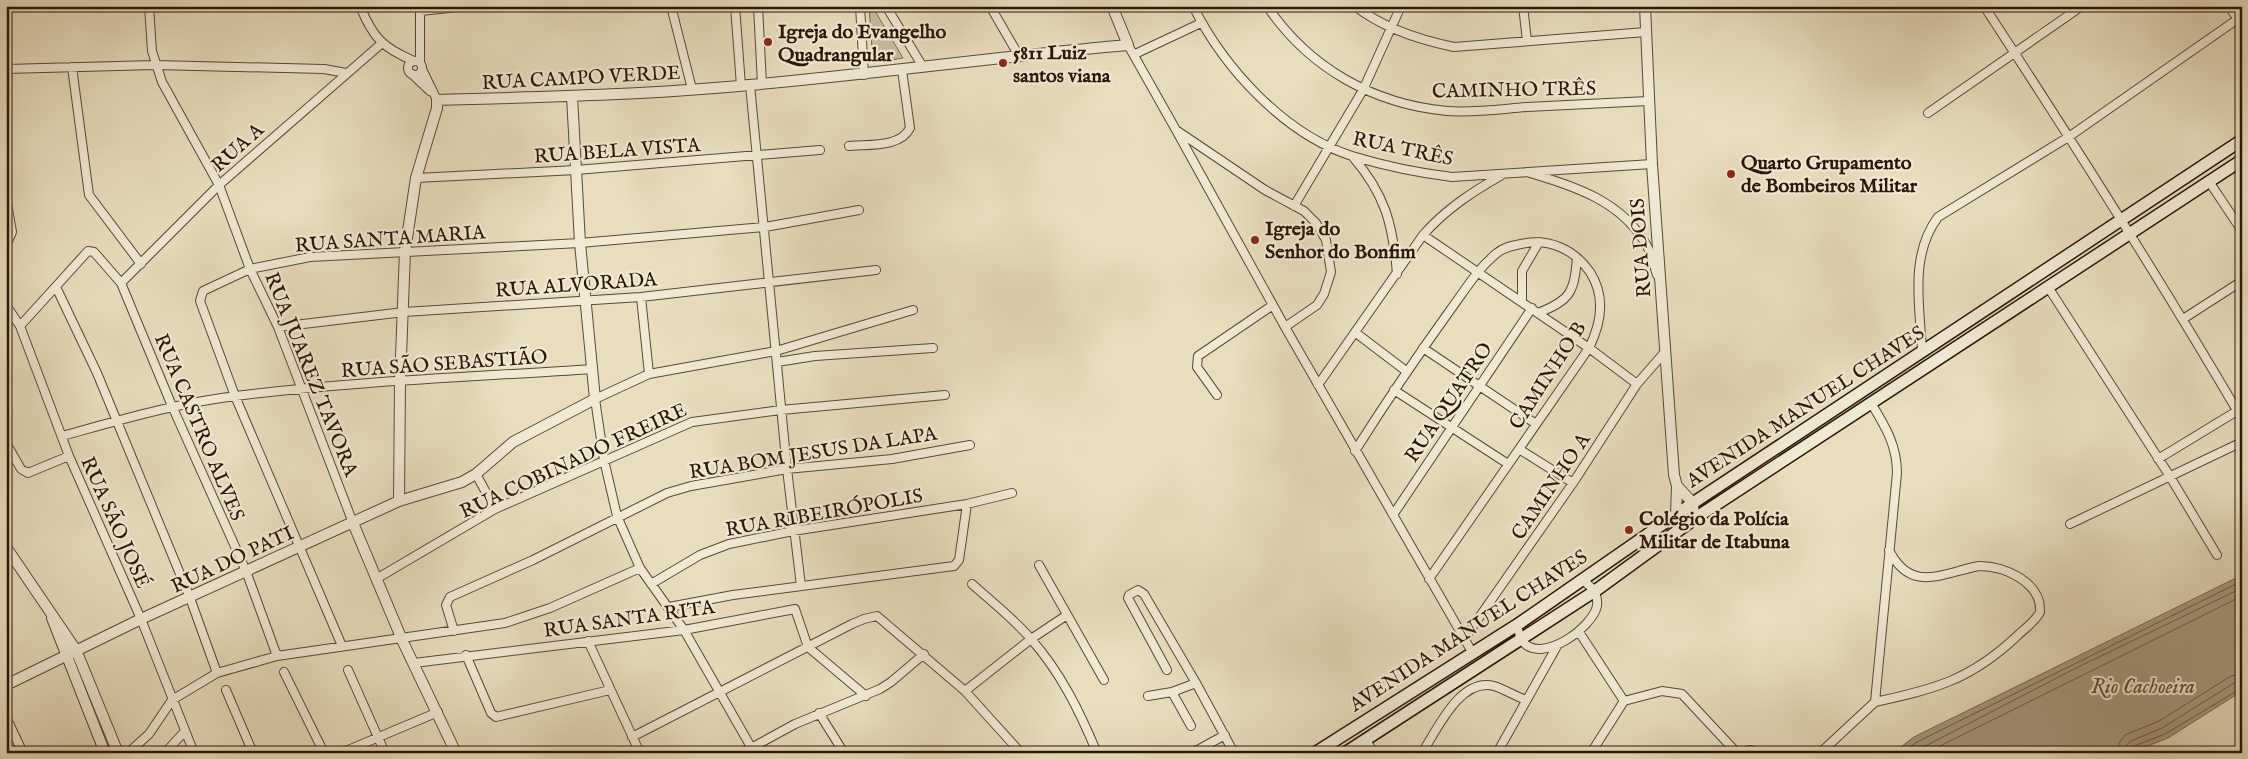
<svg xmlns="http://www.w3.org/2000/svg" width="2248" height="759" viewBox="0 0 2248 759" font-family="'IM FELL English',serif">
<rect width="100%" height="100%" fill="#e8debe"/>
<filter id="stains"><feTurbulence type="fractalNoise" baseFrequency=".004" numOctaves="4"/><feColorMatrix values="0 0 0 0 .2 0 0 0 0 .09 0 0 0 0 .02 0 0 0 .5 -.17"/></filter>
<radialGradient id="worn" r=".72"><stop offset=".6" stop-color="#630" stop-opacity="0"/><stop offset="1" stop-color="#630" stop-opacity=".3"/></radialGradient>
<path fill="#c8bc9f" stroke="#7a6854" d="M869 6H872L903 58 873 63Z"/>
<path fill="#a89a80" stroke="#766550" d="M2242 575V691L2168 738 2130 753H1893L1914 737Z"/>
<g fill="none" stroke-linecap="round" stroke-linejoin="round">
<path stroke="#6a5844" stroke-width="1" d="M1902 753 1917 742 2242 581
M1912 753 2074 669 2242 588
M1926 753 2242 596
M2117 753 2119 743 2125 735 2159 721 2231 676 2242 674
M2125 753 2126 746 2131 741 2162 728 2234 683 2242 681
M2131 753 2134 746 2165 734 2242 688"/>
<defs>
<path id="minor" d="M149 6 152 51 162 82 219 185 250 269 278 327 353 523
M360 6C373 38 383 48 414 61
M671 6 692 89
M735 6 741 86
M758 6 762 84
M860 6 864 75
M886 6 923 67
M990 6 1019 56
M1193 6C1224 68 1284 134 1352 156 1385 166 1419 173 1452 177L1652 164
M1267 6C1309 68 1373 104 1447 111 1473 113 1501 109 1527 107 1567 105 1607 103 1648 101
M1355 6C1383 28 1420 40 1454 47L1646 32
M1523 6 1527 41
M1984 6C2073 142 2160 279 2242 419
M2229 6 2242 26
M420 11 469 6
M1128 45 1176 130 1265 190 1304 211 1316 223 1326 240 1331 272 1324 294 1317 305 1285 327
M1135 54 1201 23
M408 68a7 7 0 1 1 14 0a7 7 0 1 1-14 0Z
M420 63V6
M72 67 89 195 141 264
M6 69 155 65 324 69 346 73
M422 69 437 100
M412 74 430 91
M750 85 787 469 801 586
M1928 113 2082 6
M1176 130 1285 327 1472 652
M849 146C868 144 900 148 910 128L902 70
M1352 156C1385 194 1393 224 1397 274
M1530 173C1576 187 1622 201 1647 246 1652 255 1654 266 1657 275
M416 178 576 170 820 150
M2210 183 2242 231
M6 197 12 232 6 246
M1294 206 1363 90 1401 6
M1423 235 1589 348 1637 384
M121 283 219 185 381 44
M56 287 97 373 190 598 217 673
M2048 287 2169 475 2217 555
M641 297 649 374
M1522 302V271L1539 242
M6 305 20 326 69 456 141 619 194 753
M1538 313C1571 300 1574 292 1577 258
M2183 319 2242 281
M20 326 88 251 94 252 121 283 172 406 246 571 277 656
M278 327 404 312 641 297 876 270
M1356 333 1406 371
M1423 348 1536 424
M1922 351C1920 306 1909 256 1938 217L2070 136 2242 16
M777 362 815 356 933 348
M1318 385 1423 235C1446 209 1472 192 1502 175
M1394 390 1508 464
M1217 395 1197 367 1198 356 1273 305
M1871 403C1885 426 1897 445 1897 473L1875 702
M62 436C120 420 177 403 236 396 354 381 474 377 593 369
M6 443 21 469 28 473 69 456
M1519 449 1573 483
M1355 451C1386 402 1418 355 1451 309 1465 290 1478 268 1497 253 1504 247 1512 246 1521 244 1549 238 1574 249 1590 272 1606 297 1601 324 1589 348L1429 579
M2158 459 2237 411
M476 474 495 509
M1393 515 1532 308
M2070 524 2242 442
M1039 565 1104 680
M376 579 495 509 692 422 781 410 945 395
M651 584 700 555 729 544 793 531 967 504 1012 493
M972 584C992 602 1014 619 1031 639 1061 673 1080 712 1097 753
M669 607 733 595 954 566 959 560 967 504
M1517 625C1518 630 1520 638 1524 643 1543 663 1592 628 1597 606 1598 600 1596 596 1595 591L1582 579
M454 631 446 605 450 597 533 560 667 493 691 486 787 469 892 459 970 445
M1579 632 1624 701
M1464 639 1573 483 1637 384 1664 353
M588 641 640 753
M342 646 235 396 200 301 203 291 250 269 310 257 580 243 765 227 859 210
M466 655 491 713 496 717 610 690
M414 663 684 630 795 609 808 647 866 696
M348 670 385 753
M1167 670 1128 598 1129 595 1138 590 1144 594 1196 683 1234 753
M284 672 324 753
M226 690 253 753
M965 691 1031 639 1067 615
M1172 692 1191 726
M1148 696 1172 692 1196 683
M1875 702C1935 689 1970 680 2016 637 2024 629 2035 622 2040 612 2042 582 2004 566 1979 566 1942 573 1911 594 1889 550
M819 713 844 753
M6 717 23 753
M632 737 852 624 864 619 877 616 965 691 1021 753
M1365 739 1374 753
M751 747 684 630 640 568 617 516 604 460 595 399 649 374 776 351 913 310
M128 753 149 734 172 700 217 673 277 656 505 623 550 608 640 568
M165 753 185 731
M341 753 438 712
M742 753 795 724 880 689 891 682 924 654
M1192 753 1225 735
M1422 753C1437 730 1460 677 1494 686 1504 689 1515 696 1526 700
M1497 753 1557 646
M1591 753 1624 701 1662 691 1682 694 1737 753
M1740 753 1750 750 1758 753
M1820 753 1875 702"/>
<path id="tertiary" d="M1645 6 1652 164 1674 475 1677 486 1676 515
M1677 486 1693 503 1694 519
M399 501 400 382 405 251 416 178 437 108V100C541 97 646 95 749 85 876 74 1002 56 1128 45L1112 6
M353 523 403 642 456 753
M6 547 76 650 118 753
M52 618 105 753
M6 685 141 619 399 501 462 482 476 474 513 442 595 399 580 243 572 96
M2240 753 2242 752"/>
<path id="secondary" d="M1315 753 1517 625 1693 503 2242 140
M1345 753 1521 639 1595 591 1694 519 2242 160"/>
</defs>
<use href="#minor" stroke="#5b4736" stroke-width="10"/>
<use href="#tertiary" stroke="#5b4736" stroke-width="12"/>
<use href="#secondary" stroke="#2c1509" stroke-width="14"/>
<use href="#minor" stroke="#f0ead5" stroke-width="8"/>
<use href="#tertiary" stroke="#f0ead5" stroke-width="10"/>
<use href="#secondary" stroke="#f0ead5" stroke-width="11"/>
</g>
<g fill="#8f2418" stroke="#f0ead5" stroke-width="2">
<circle cx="768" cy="42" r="5"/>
<circle cx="1003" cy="63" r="5"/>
<circle cx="1731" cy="174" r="5"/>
<circle cx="1255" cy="240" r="5"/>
<circle cx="1629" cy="530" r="5"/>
</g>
<g text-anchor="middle" stroke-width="4.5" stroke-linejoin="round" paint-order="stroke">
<g font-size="20" font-weight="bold" fill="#2c1509" stroke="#f0ead5" text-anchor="start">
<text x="778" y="38">Igreja do Evangelho<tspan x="778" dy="23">Quadrangular</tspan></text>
<text x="1013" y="59">5811 Luiz<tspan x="1013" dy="23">santos viana</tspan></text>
<text x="1741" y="169">Quarto Grupamento<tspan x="1741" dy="23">de Bombeiros Militar</tspan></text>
<text x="1265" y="235">Igreja do<tspan x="1265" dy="23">Senhor do Bonfim</tspan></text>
<text x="1639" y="525">Colégio da Polícia<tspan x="1639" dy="23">Militar de Itabuna</tspan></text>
</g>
<g font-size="20" fill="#2c1509" stroke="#f0ead5">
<text transform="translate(581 77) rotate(-3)" y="7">RUA CAMPO VERDE</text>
<text transform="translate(1514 89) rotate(-1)" y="7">CAMINHO TRÊS</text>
<text transform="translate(237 147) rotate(-42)" y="7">RUA A</text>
<text transform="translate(1403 148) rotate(12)" y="7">RUA TRÊS</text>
<text transform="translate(617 150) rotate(-4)" y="7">RUA BELA VISTA</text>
<text transform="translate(390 238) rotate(-4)" y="7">RUA SANTA MARIA</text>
<text transform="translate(1640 248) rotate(-94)" y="7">RUA DOIS</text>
<text transform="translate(576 284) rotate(-4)" y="7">RUA ALVORADA</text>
<text transform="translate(444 363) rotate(-4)" y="7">RUA SÃO SEBASTIÃO</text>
<text transform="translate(312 374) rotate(68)" y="7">RUA JUAREZ TAVORA</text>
<text transform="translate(1547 375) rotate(-57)" y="7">CAMINHO B</text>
<text transform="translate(1448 402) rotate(-56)" y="7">RUA QUATRO</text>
<text transform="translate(1805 406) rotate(-33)" y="7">AVENIDA MANUEL CHAVES</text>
<text transform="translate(200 427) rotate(67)" y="7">RUA CASTRO ALVES</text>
<text transform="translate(813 452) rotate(-9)" y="7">RUA BOM JESUS DA LAPA</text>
<text transform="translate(573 460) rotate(-25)" y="7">RUA COBINADO FREIRE</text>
<text transform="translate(1550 486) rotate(-56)" y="7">CAMINHO A</text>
<text transform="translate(824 512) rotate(-10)" y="7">RUA RIBEIRÓPOLIS</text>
<text transform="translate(116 522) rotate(66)" y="7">RUA SÃO JOSÉ</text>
<text transform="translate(232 559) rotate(-25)" y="7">RUA DO PATI</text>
<text transform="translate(629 618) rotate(-8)" y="7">RUA SANTA RITA</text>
<text transform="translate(1468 630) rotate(-33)" y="7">AVENIDA MANUEL CHAVES</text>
</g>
<g font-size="21" font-style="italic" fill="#5e4a39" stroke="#f0ead5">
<text x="2143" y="693">Rio Cachoeira</text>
</g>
</g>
<rect width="2248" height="759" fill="none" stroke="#e8debe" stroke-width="25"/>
<rect x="8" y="8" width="2233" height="744" fill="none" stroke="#2c1509" stroke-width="2.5"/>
<rect x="12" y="12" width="2223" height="734" fill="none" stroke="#2c1509"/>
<rect width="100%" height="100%" filter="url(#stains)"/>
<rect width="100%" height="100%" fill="url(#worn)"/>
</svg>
